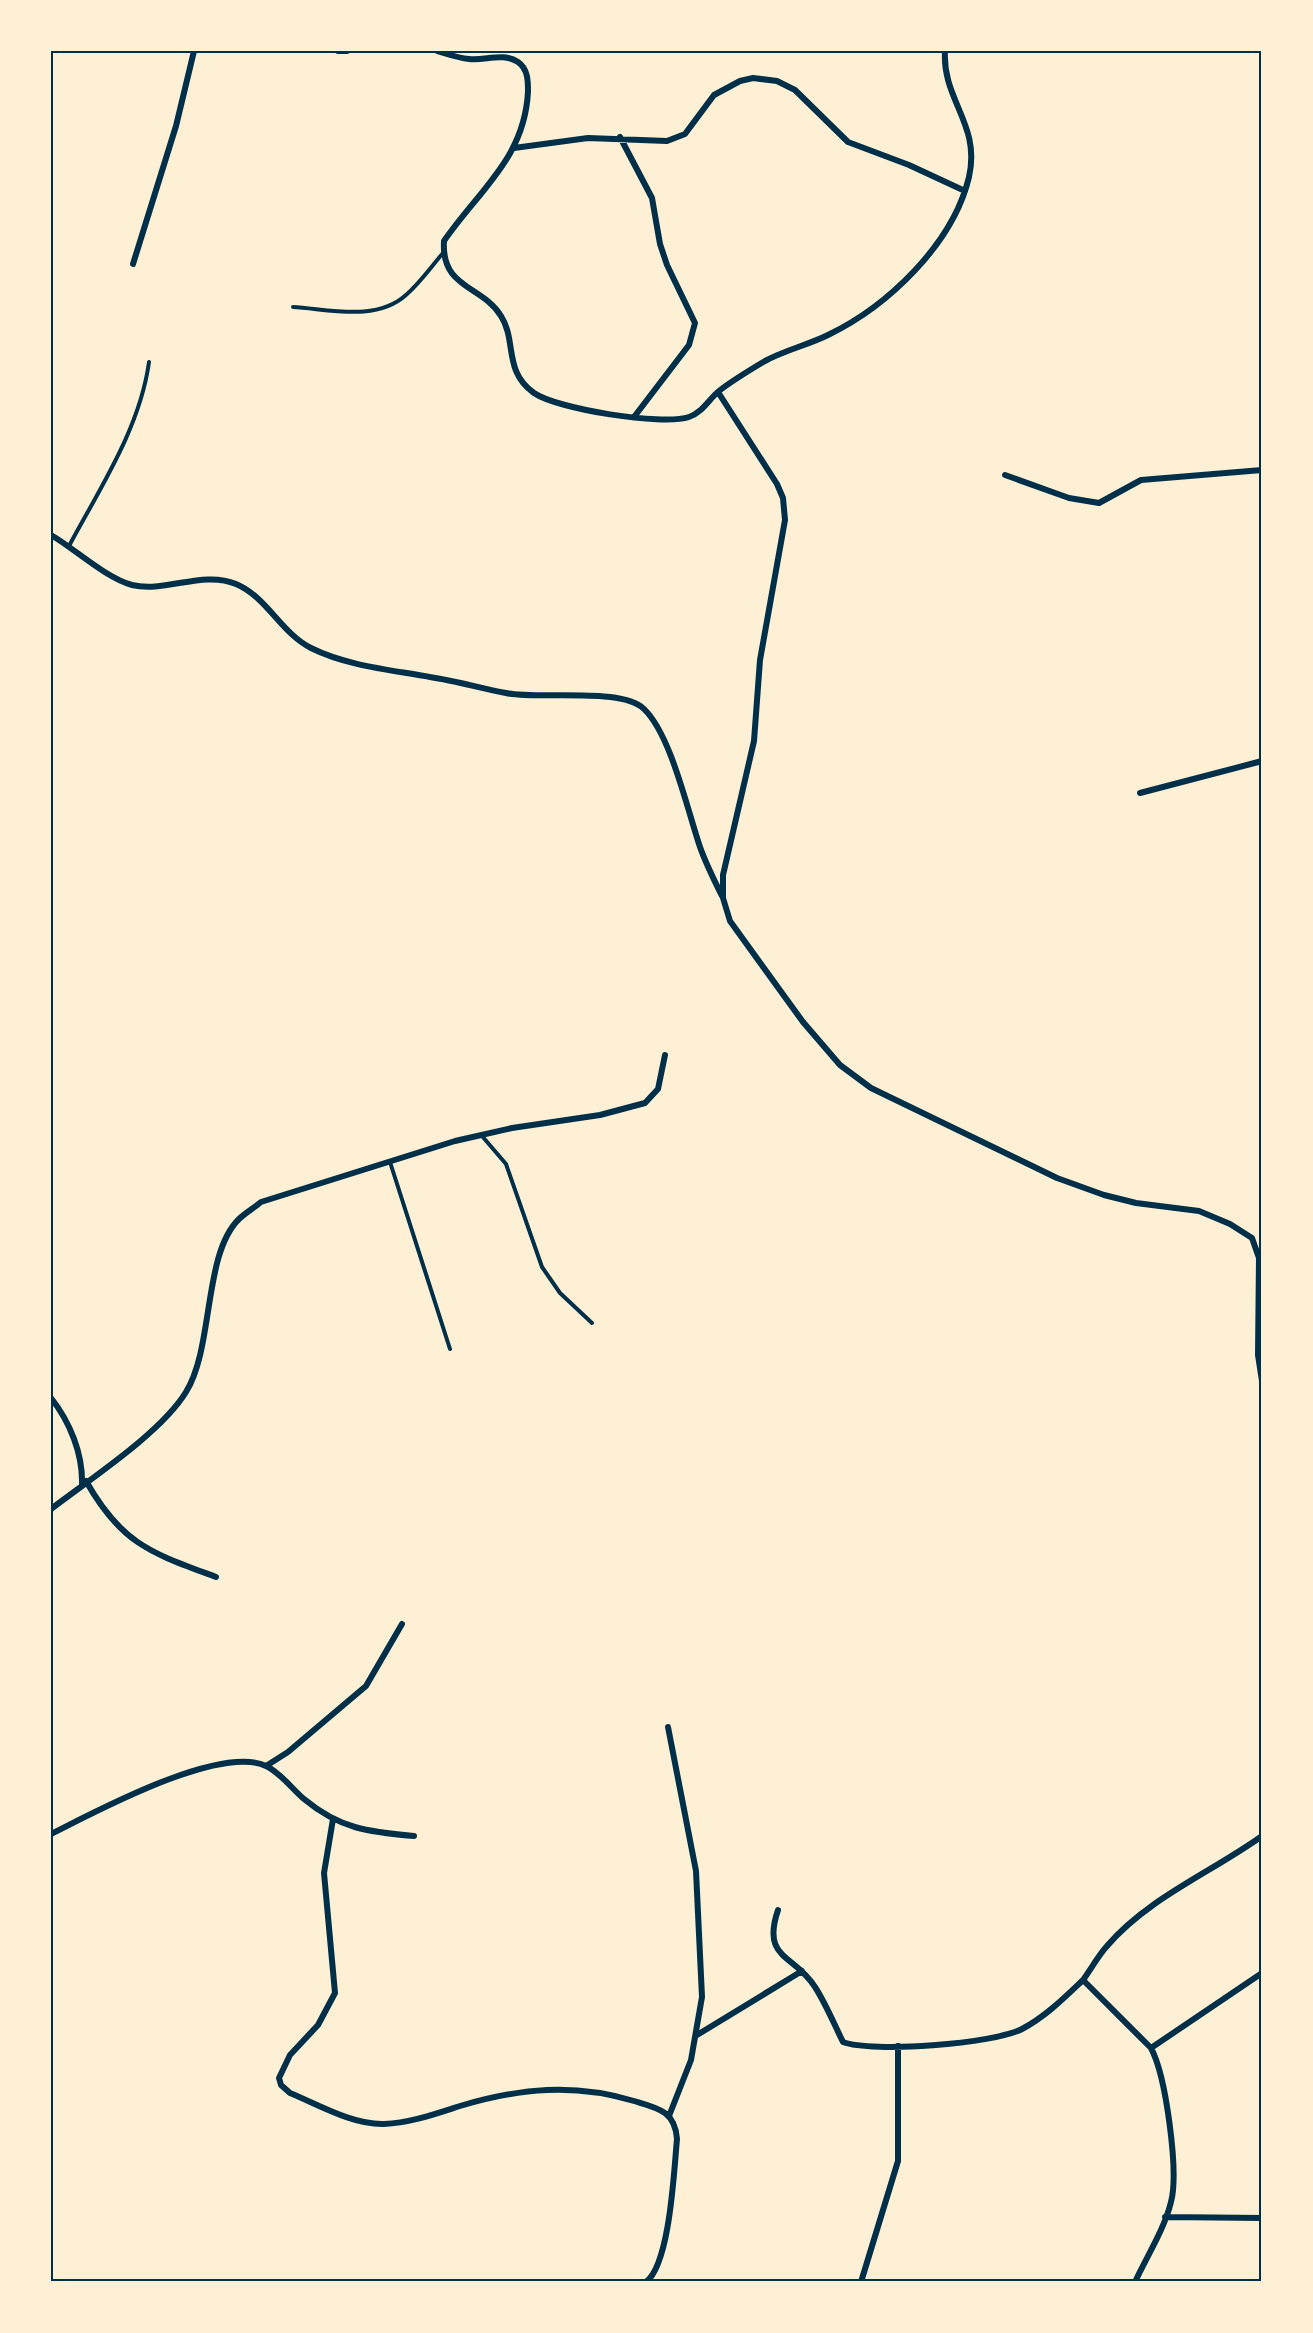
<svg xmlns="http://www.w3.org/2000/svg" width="1313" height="2333" viewBox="0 0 1313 2333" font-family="'Times New Roman',serif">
<rect width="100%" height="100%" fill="#fdf0d5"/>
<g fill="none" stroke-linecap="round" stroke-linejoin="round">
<path stroke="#003049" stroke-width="4" d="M293 307C329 309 376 322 406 295 420 283 431 267 443 253
M69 546C100 488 140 428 149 362
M482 1136 506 1164 542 1267 560 1293 592 1323
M390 1162 450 1349"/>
<path stroke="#003049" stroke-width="6" d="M338 51H347
M437 51C447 54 458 58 469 59 485 61 503 52 518 62 528 69 528 81 528 91 525 158 479 190 444 241 441 289 482 285 501 316 517 341 503 371 534 393 557 409 662 426 689 417 702 413 709 399 719 391 733 380 750 370 765 361 785 350 808 345 828 335 888 306 953 244 969 177 981 124 942 100 945 51
M620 137 652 198 660 244 667 265 695 323 689 345 634 417
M514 148 588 138 667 141 685 134 714 95 740 81 753 78 777 81 795 90 848 142 909 165 965 191
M133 264 176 126 194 51
M718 392 777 484 783 498 785 520 760 660 754 741 723 875V898L730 921 803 1022 840 1065 871 1088 1057 1178 1104 1195 1136 1203 1199 1211 1230 1224 1252 1238 1259 1258 1258 1355 1262 1381
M1005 475 1069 498 1099 503 1141 480 1262 470
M51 535C75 549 106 578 132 585 165 593 203 570 236 584 267 597 281 633 311 648 347 666 392 670 430 677 456 681 480 688 506 693 538 700 622 687 644 709 671 735 687 809 700 847 706 864 714 880 722 896
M1140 793 1262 761
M51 1398C70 1422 83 1454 82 1485
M86 1481C122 1545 152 1553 216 1577
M51 1509C90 1479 161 1433 186 1392 214 1347 203 1254 239 1219 245 1213 254 1208 261 1202L455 1141 512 1128 600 1115 645 1103 658 1089 665 1055
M668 1727 696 1871 702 1997 691 2060 669 2116
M266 1766 288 1752 366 1686 402 1624
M333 1819 324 1873 335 1993 318 2025 290 2055 279 2078 281 2085 290 2093C319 2105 353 2125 384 2124 410 2123 435 2114 460 2106 520 2088 574 2083 634 2101 658 2108 675 2111 677 2139 674 2170 670 2264 646 2282
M51 1834C95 1812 220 1744 266 1766 281 1773 291 1788 304 1799 340 1829 369 1832 414 1836
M778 1910C761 1960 795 1954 815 1987 826 2004 834 2024 843 2042 872 2053 994 2044 1022 2029 1045 2017 1064 1998 1083 1980L1151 2048C1166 2076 1179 2172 1171 2202 1164 2230 1147 2256 1135 2282
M1083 1980C1091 1969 1098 1956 1107 1946 1148 1898 1212 1872 1262 1836
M697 2035 802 1971
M1151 2048 1262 1973
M1165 2217 1262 2218
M861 2282 898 2161V2046"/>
</g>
<rect width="1313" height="2333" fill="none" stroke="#fdf0d5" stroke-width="105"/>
<rect x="52" y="52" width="1208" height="2228" fill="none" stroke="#003049" stroke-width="2"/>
</svg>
